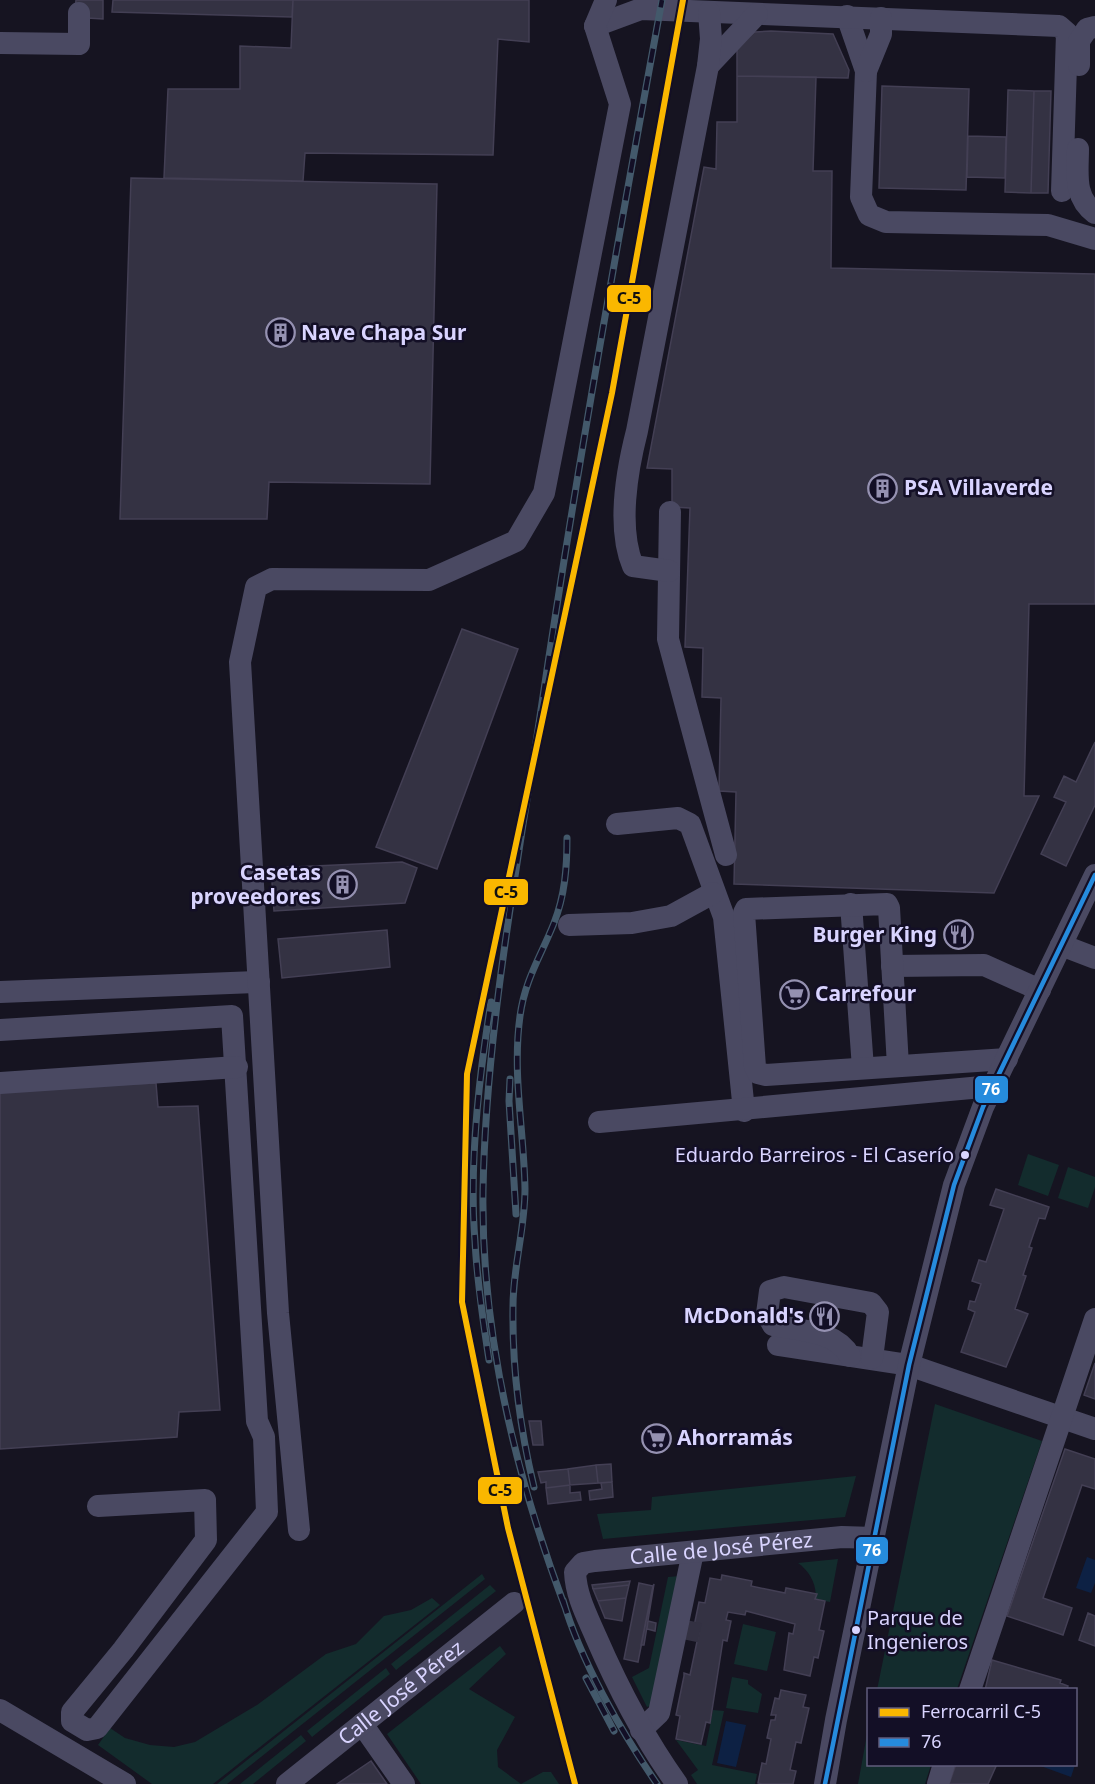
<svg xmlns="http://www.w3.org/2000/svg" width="1095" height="1784" viewBox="0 0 1095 1784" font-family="'Noto Sans',sans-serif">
<rect width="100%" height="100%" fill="#161421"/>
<path fill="#132c2d" d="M1028 1154 1059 1165 1048 1196 1018 1185Z
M1068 1167 1095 1177V1187L1088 1208 1058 1198Z
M935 1404 1042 1441 957 1689 877 1690Z
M856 1476 845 1517 603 1539 597 1514 651 1510 652 1497Z
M838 1559 830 1602 815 1599C818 1587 810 1571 798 1563Z
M482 1574 485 1579 227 1784H217Z
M680 1576 654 1705 647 1707 632 1677 649 1668 668 1577Z
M490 1585 496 1591 396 1670 391 1664Z
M432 1598 440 1605 213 1784H152L98 1745 110 1728 125 1738 150 1745 174 1747 195 1742 257 1705 326 1654 356 1644 384 1616 411 1610Z
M743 1624 776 1632 767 1671 734 1664Z
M500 1646 506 1654 469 1689 515 1717 497 1750 498 1767 521 1784 543 1772H551L559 1784H421L387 1734Z
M386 1668 390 1674 312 1737 307 1731Z
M732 1677 748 1680V1684L762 1694 758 1713 726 1708Z
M713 1710 724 1711 712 1765 757 1774 755 1784H697L691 1775 698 1770 676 1740 706 1746Z
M868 1729V1764L931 1765 925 1784H858Z
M301 1735 306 1741 253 1784H240Z"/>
<path fill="#0d2144" d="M1087 1557 1095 1560V1583L1091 1593 1076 1588Z
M726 1721 746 1725 736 1767 717 1763Z
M1038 1765 1075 1764V1765L1071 1777Z"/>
<path fill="#343243" stroke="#433f54" stroke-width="1.5" d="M76 0H103V19L87 18 75 11Z
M113 0H293L292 17 112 12Z
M293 0H529V42L498 39 493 155 305 153 303 181 164 178 168 89H240V46L291 48Z
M771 31 833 34 849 70 848 78 737 76V45L755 32Z
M737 76 816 77 813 171H832L831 268 1095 274V604H1029L1024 796H1039L994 893 734 884 736 792 719 791 721 698 702 697 703 648 685 647 690 508 672 507V469L647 468 704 167 716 169 717 122H737Z
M882 86 969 89 966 190 879 188Z
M1008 90 1034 91 1031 193 1005 192Z
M1034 91H1051L1048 193H1031Z
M968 136 1006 137 1005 178 967 177Z
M131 178 437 184 430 484 269 482 267 519H120Z
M462 629 518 649 437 869 376 847Z
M1095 742V805L1066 866 1041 854 1066 802 1054 797 1064 776 1076 782Z
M402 862 417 868 405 903 274 911 271 868Z
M387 930 390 967 282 978 278 939Z
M156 1083 158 1107 198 1106 220 1410 179 1412 177 1437 0 1449V1090Z
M996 1189 1049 1207 1045 1219 1039 1218 1029 1247 1032 1248 1023 1275 1026 1276 1015 1309 1028 1314 1006 1367 961 1352 975 1312 968 1309 970 1301 975 1302 981 1284 972 1281 979 1260 986 1262 1004 1209 990 1205Z
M1095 1363V1399L1084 1395Z
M529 1421H541L543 1445H533Z
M1065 1449 1095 1459V1489L1082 1485 1043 1598 1072 1608 1063 1635 1007 1616Z
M611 1464 612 1482 598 1483 596 1465Z
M596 1465 598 1483 570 1485 568 1469Z
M568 1469 570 1485 546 1488V1482L541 1483 538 1472Z
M612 1482 613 1497 590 1500 589 1491 602 1489 601 1483Z
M570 1485V1493L580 1492 581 1500 548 1504 546 1488Z
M722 1575 752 1581 751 1586 785 1593 786 1588 817 1594 815 1599 825 1601 819 1630 824 1631 818 1658 814 1657 810 1676 784 1670 789 1633 793 1634 795 1624 746 1611 745 1615 728 1612 726 1620 731 1621 727 1641 723 1640 710 1723 706 1722 701 1744 676 1739 680 1716 676 1715 684 1676V1673L690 1675 699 1632 693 1631 699 1602 705 1603 710 1578 721 1580Z
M630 1581 629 1585 593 1589 592 1585Z
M639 1583 653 1586 638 1662 624 1659Z
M654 1584 644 1645H641L653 1586Z
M629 1585 626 1598 598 1601 593 1589Z
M626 1598 622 1621 605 1618 598 1601Z
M1088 1613 1095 1616V1646L1079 1640Z
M648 1621 656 1623 655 1631 647 1629Z
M992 1660 1061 1680 1060 1683 1068 1686 1067 1690H985Z
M781 1690 806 1695 803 1707 809 1708 801 1743 796 1742 790 1770 796 1771 793 1784H762L758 1783 762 1763 766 1764 771 1739 767 1738 771 1720H775L776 1715H771L775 1698 779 1699Z
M371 1761 387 1784H337Z
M956 1764H997L988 1784H949Z"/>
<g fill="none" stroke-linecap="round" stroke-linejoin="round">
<path stroke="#333142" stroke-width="22" stroke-dasharray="22 11" stroke-linecap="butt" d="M687 1640 691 1621"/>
<g stroke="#4a4962" stroke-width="22">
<path d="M847 16 866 71 861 197 869 215 886 222 1048 225 1095 239"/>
<path d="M595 26 641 9 1059 26 1067 33 1062 191"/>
<path d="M0 43 79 44V13"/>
<path d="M1079 65V41L1087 29 1095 27"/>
<path d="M708 66 757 14"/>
<path d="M866 71 881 34V18"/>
<path d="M1078 149C1078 173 1073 197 1095 213"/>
<path d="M670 512 668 639 726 855"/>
<path d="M669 571 633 566C617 528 627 470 637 431L708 66 711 39 709 12"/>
<path d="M617 824 678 818 690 824 724 917 744 1111"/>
<path d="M851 904 863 1068"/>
<path d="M569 925 632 923 671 916 713 893"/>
<path d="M1061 945 1095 958"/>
<path d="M892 966 984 965 1040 990"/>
<path d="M0 992 259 982"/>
<path d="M0 1030 232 1016 257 1421 264 1437 267 1512 97 1728 87 1730 72 1721V1712L123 1650 206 1540 205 1500 98 1506"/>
<path d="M898 1066 889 908 887 904 746 909 744 913 755 1067 758 1073 766 1075 1007 1059"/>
<path d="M0 1083 237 1067"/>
<path d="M599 1122 993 1086"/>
<path d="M778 1345 909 1365 1095 1429"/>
<path d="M850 1356C835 1330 801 1331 773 1325L767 1314 770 1291 784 1287 871 1303 878 1312 872 1358"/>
<path d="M299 1530 278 1313 240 662 256 587 272 579 429 580 516 541 544 493 620 104 595 26 606 0"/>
<path d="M970 1690 1095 1319"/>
<path d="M0 1710 125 1784"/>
<path d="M362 1724 404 1784"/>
<path d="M641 1730 659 1713 693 1552"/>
<path id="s1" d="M287 1784 514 1603"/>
<path id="s2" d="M677 1784C644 1738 619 1690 596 1637 587 1616 576 1596 575 1572L583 1563 595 1561 842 1537 874 1538"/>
<path d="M825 1784 836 1720 909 1365 954 1185 983 1107 1095 875"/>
<path d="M938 1784 944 1764"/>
</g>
<defs>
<path id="rail" d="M510 1079 509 1101 516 1214
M489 1360C483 1321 477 1281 475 1241 469 1167 479 1076 491 1002
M534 1487C520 1429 512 1366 513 1306 513 1267 525 1229 525 1189 524 1131 512 1074 520 1016 525 979 541 956 554 923 565 895 567 867 567 838
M563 1600C580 1660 622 1733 657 1784
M565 1607C516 1477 481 1332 483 1191 486 1028 518 864 542 703 577 468 619 234 662 0
M586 1678 614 1731"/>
</defs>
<use href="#rail" stroke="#43596b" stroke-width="7"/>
<use href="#rail" stroke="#130f26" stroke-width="4.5" stroke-dasharray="14" stroke-linecap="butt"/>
<defs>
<path id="bus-1" d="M825 1784 909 1365 954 1185 983 1107 1095 875"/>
</defs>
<use href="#bus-1" stroke="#130f26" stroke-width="9"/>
<use href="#bus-1" stroke="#268bdd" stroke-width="4.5"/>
<defs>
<path id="rail-1" d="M575 1784 508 1528 462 1302 467 1074 612 393 683 0"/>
</defs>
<use href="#rail-1" stroke="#130f26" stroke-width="10"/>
<use href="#rail-1" stroke="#fab700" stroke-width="6"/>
</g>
<defs>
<symbol id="building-ring" viewBox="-11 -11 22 22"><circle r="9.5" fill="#130f26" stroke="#9591b1" stroke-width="1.5"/><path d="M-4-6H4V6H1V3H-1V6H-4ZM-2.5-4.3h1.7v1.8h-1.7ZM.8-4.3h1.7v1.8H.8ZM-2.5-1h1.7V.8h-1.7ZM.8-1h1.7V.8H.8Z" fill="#9591b1"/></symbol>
<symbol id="restaurant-ring" viewBox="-11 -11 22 22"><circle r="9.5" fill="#130f26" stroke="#9591b1" stroke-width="1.5"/><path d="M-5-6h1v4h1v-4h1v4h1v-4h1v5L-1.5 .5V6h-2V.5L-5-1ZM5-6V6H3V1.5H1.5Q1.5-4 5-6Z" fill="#9591b1"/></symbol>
<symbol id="supermarket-ring" viewBox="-11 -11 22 22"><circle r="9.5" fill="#130f26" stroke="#9591b1" stroke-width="1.5"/><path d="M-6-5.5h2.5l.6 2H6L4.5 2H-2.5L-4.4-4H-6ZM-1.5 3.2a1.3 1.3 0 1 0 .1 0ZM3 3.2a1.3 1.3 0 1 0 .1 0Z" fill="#9591b1"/></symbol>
</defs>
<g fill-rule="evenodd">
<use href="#building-ring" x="264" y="316" width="33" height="33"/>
<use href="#building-ring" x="866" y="472" width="33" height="33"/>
<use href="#building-ring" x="326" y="868" width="33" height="33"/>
<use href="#restaurant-ring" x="942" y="918" width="33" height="33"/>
<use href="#supermarket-ring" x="778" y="978" width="33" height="33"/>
<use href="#restaurant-ring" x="808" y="1300" width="33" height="33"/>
<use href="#supermarket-ring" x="640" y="1422" width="33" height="33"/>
</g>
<g fill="#d9d4ff" stroke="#130f26" stroke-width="2">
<circle cx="965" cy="1155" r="5"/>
<circle cx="856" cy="1630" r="5"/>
</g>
<g text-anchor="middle" stroke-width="5" stroke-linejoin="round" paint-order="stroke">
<g font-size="20" fill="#d9d4ff" stroke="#130f26" text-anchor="end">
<text x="954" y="1162">Eduardo Barreiros - El Caserío</text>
<text x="867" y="1625" text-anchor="start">Parque de<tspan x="867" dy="24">Ingenieros</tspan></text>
</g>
<g font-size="21" font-weight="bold" fill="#d9d4ff" stroke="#130f26" text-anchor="start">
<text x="301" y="340">Nave Chapa Sur</text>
<text x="904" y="495">PSA Villaverde</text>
<text x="321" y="880" text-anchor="end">Casetas<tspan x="321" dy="24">proveedores</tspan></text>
<text x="937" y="942" text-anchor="end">Burger King</text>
<text x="815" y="1001">Carrefour</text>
<text x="804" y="1323" text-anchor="end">McDonald's</text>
<text x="677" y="1445">Ahorramás</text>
</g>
<g font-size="21" fill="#d9d4ff" stroke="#130f26">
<text dy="7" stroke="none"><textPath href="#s2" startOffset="388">Calle de José Pérez</textPath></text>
<text dy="7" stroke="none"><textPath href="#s1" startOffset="146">Calle José Pérez</textPath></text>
</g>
</g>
<g stroke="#130f26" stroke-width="2">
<rect x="606" y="284" width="46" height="29" rx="6" fill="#fab700"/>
<rect x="483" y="878" width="46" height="28" rx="6" fill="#fab700"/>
<rect x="974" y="1075" width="35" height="29" rx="6" fill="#268bdd"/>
<rect x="477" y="1476" width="46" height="29" rx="6" fill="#fab700"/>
<rect x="855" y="1536" width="34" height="29" rx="6" fill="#268bdd"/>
</g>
<g font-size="16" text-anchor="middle" font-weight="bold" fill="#fff">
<text x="991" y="1095">76</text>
<text x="872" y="1556">76</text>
</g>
<g font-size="16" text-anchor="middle" font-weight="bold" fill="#111">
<text x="629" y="304">C-5</text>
<text x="506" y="898">C-5</text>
<text x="500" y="1496">C-5</text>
</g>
<rect x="867" y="1688" width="210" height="78" fill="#130f26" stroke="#625e7d" stroke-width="1.5"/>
<rect x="879" y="1708" width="30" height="9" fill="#fab700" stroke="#625e7d" stroke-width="1.5"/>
<text x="921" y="1718" font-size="18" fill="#d9d4ff">Ferrocarril C-5</text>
<rect x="879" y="1738" width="30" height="9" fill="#268bdd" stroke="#625e7d" stroke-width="1.5"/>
<text x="921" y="1748" font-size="18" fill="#d9d4ff">76</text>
</svg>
